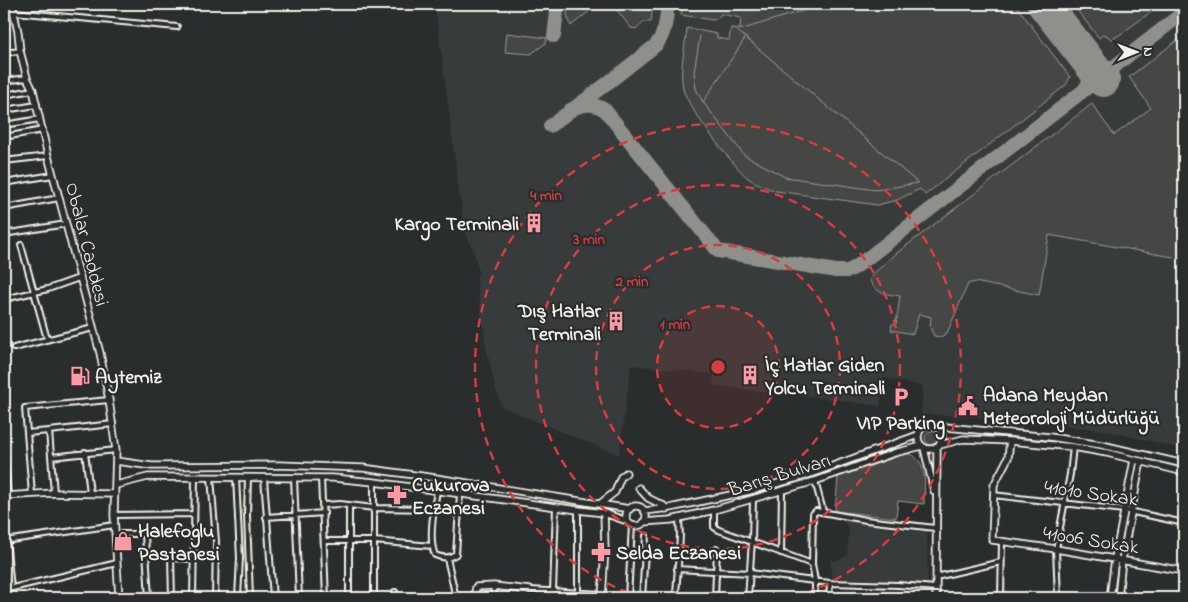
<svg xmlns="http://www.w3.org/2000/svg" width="1188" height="602" viewBox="0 0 1188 602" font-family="'Indie Flower',sans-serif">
<rect width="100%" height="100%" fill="#2a2d2e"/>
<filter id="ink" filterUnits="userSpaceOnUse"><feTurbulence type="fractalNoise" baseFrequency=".02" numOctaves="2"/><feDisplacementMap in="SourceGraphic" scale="10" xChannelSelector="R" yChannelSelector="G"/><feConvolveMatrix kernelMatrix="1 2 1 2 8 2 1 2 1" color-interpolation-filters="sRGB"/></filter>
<g filter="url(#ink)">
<path fill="#373a3a" d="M435 4H1184V449L1102 430 993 418 921 414 923 386 884 378 880 406 786 393 785 395 713 385 714 374 631 365 619 455 513 412 502 406 496 390 486 347 476 277 479 273 474 252 464 229Z
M843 520 895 529 927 531 928 584 891 580 832 578 830 560 835 561 847 556 849 529Z"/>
<path fill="#444645" stroke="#9c9c96" d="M568 4H598L571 26 567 15Z
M612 4H653L651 22H643C640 27 638 30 631 28Z
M683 4H1015L1070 77 1066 85 925 195 920 189 897 200 877 205 776 191C766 187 757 184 748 178 733 166 687 107 683 89 679 70 685 48 687 28L717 34V38L729 40 731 28 740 29 741 18 721 14 718 18 713 20 681 15Z
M1072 4H1162L1118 36 1112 39 1104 34 1099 38Z
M507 33 547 38 546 43 531 54 505 52Z
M1184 35V259L1049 235 1039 295 975 282 968 284 947 333 941 337 934 336 930 327 931 317 919 314 913 334 891 330 892 324H896L900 296C888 294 875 294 870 280L872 275 898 252 1092 104 1114 135 1151 108 1129 77Z
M925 438a7 7 0 1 1 14 0a7 7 0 1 1-14 0Z
M911 454C929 464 924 486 924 504L898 501 896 518 835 511 838 477 902 455Z"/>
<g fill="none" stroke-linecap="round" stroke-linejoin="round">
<path stroke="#9f9f9a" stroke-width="1" d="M740 30 808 9 814 4
M700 36 694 72 696 89 703 102 746 37
M703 102 744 155 785 177 876 190 918 183 734 28"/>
<path stroke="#8f8f8b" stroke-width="14" d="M554 36 558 4
M1112 68 1100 70 1085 57C1091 70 1093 80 1083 91L1184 12
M570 110C583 104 592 102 605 110L718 251 836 271H848L856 267 1083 91
M550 126 609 82 656 45C666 33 666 19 668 4"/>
<path stroke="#8f8f8b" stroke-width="34" d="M1044 4 1103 80"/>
<defs>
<path id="street" d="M14 12 177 27
M4 53 20 51
M4 81 27 78
M4 95 33 90
M4 110 37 105
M4 125 40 119
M4 137 43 130
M4 161 48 156
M4 183 53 175
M4 208 59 198
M4 234 66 224
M21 245 47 339
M4 299 48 289 79 278
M14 348 93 328
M27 433 49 431
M4 452 8 496
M85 452 90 493
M51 457 116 450
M211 477 216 541 215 598
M236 477 240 558 238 598
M248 477 247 515 250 598
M264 478 273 598
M294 478 299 598
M321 478 326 598
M815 481 823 511
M437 491C434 508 428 540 435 555 442 558 449 559 456 554L460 494
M54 493 49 431 113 424
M32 494 25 408 109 400
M993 495 1124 510 1184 523
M323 505 340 504 374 508 434 509
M349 505V598
M578 510V593
M714 510V527L719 530 812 564
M114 515 194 514
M266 517 324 513
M115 534H193
M145 535 149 598
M6 540 11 588
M4 541 115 525
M324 541H374L432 546
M781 553 782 491
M447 558 456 598
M677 569 750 573 830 583 898 585 936 588
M936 577 1001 562
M4 590 117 563
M530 590 602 594
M553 591 556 507
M395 592 396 598
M676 595 680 536 679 519
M172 598 171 558 193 559
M193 598 195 477
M374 598V482
M493 598 494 586
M628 598 632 525
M642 598 646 536
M715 598 717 549
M748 598 752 541 753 499
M815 598V581L812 564 813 514 816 511 866 520 935 528
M829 598 830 583
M1001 598 1002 542
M1058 598 1056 549 1070 474 1073 447"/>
<path id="secondary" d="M12 4 18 32 20 51 27 78 33 90 48 156 100 353 109 400 116 450 114 515 119 598
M918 437a12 12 0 1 1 24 0a12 12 0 1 1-24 0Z
M936 426 1050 437 1102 445 1184 464
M1010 441 1008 458 994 485 992 540 1056 549 1184 571
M940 445 963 439 1010 441 1073 447 1107 453 1184 472
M924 448 934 491
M116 461 152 466 279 465 363 468 436 478 630 509
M116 485 148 477 333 478 374 482 578 510 604 513 627 521
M639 488 648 498 664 506 666 509
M4 496 54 493 115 494
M601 503 615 492 621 477 626 473
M626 516a10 10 0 1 1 20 0a10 10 0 1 1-20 0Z
M644 511 670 508 749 491 805 476 918 435
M643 522 671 520 714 510 815 481 894 453 922 446
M474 598 476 587 494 586 530 590
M602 598 605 549 604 513
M936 598 937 447
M1110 598 1115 558 1134 460
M1118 598 1122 560 1141 461"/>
</defs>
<use href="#street" stroke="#f4f1e8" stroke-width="8"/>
<use href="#secondary" stroke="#f4f1e8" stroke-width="9"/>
<use href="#street" stroke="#2a2d2e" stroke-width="4"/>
<use href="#secondary" stroke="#2a2d2e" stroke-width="5.5"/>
</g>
</g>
<circle cx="718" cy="367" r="61" fill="#d93c3b" fill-opacity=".12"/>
<g fill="none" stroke="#d93c3b" stroke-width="2.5" stroke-dasharray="9 6">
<circle cx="718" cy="367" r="61"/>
<circle cx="718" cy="367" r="122"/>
<circle cx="718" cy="367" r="182"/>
<path d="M643 598A243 243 0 1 1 793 598"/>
</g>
<defs>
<symbol id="building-bare" viewBox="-9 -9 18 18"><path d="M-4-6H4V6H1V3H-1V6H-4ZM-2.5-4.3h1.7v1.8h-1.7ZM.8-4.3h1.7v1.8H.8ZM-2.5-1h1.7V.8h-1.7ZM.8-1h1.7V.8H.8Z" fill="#ff9aa2" stroke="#2a2d2e" stroke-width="2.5" paint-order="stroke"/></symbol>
<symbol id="fuel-bare" viewBox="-9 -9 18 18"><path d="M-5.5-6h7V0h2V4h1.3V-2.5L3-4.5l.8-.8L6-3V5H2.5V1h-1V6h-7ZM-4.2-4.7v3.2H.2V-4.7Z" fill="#ff9aa2" stroke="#2a2d2e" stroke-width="2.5" paint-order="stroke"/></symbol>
<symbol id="parking-bare" viewBox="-9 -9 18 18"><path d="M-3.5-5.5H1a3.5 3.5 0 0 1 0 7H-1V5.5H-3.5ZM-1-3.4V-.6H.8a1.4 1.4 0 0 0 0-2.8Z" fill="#ff9aa2" stroke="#2a2d2e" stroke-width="2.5" paint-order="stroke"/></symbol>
<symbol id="civic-bare" viewBox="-9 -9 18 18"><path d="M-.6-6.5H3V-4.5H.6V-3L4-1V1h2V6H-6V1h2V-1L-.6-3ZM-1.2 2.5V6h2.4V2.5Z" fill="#ff9aa2" stroke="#2a2d2e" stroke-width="2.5" paint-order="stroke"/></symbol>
<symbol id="pharmacy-bare" viewBox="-9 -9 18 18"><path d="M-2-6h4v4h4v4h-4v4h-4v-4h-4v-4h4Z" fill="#ff9aa2" stroke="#2a2d2e" stroke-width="2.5" paint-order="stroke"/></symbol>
<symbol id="shop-bare" viewBox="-9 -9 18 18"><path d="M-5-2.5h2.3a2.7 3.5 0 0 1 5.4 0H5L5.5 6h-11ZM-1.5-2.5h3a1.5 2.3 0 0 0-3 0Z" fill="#ff9aa2" stroke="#2a2d2e" stroke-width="2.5" paint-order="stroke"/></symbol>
</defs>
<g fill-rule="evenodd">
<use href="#building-bare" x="520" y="209" width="28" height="28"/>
<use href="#building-bare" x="602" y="307" width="28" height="28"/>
<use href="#building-bare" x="736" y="361" width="28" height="28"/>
<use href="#fuel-bare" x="66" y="362" width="28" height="28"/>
<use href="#parking-bare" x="887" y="383" width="28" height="28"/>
<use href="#civic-bare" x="954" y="392" width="28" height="28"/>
<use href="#pharmacy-bare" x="383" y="481" width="28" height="28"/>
<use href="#shop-bare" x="109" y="527" width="28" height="28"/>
<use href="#pharmacy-bare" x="587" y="538" width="28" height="28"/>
</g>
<g text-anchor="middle" stroke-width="4.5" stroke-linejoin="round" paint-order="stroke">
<g font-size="20" font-weight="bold" fill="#f4f1e8" stroke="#2a2d2e" text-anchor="start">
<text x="519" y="230" text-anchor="end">Kargo Terminali</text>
<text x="601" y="317" text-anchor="end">Dış Hatlar<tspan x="601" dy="23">Terminali</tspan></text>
<text x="765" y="371">İç Hatlar Giden<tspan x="765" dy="23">Yolcu Terminali</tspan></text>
<text x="95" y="383">Aytemiz</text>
<text x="983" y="401">Adana Meydan<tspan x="983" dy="23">Meteoroloji Müdürlüğü</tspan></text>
<text x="901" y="429" text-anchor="middle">VIP Parking</text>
<text x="412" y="491">Cukurova<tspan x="412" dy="23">Eczanesi</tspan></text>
<text x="138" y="537">Halefoglu<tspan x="138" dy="23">Pastanesi</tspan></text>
<text x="616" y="559">Selda Eczanesi</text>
</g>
<g font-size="20" fill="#f4f1e8" stroke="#2a2d2e">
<text transform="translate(88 244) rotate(76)" y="7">Obalar Caddesi</text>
<text transform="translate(779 474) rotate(-17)" y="7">Barış Bulvarı</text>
<text transform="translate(1091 492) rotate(8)" y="7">41010 Sokak</text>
<text transform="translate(1091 539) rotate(9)" y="7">41006 Sokak</text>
</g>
</g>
<circle cx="718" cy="367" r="8" fill="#d93c3b" stroke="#2a2d2e" stroke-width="2.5"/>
<g font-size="15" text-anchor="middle" font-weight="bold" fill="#d93c3b" stroke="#2a2d2e" stroke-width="4.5" stroke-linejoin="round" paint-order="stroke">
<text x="546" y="200">4 min</text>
<text x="589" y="244">3 min</text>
<text x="632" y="286">2 min</text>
<text x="675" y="329">1 min</text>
</g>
<rect width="1188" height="602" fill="none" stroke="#2a2d2e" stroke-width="20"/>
<rect x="10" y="10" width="1168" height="582" fill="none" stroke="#f4f1e8" stroke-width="2" filter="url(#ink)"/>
<g transform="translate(1136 52) rotate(89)" stroke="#2a2d2e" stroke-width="4" paint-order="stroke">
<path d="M0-4L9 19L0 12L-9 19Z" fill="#f4f1e8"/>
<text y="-8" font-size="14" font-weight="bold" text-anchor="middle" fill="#f4f1e8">N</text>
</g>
</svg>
